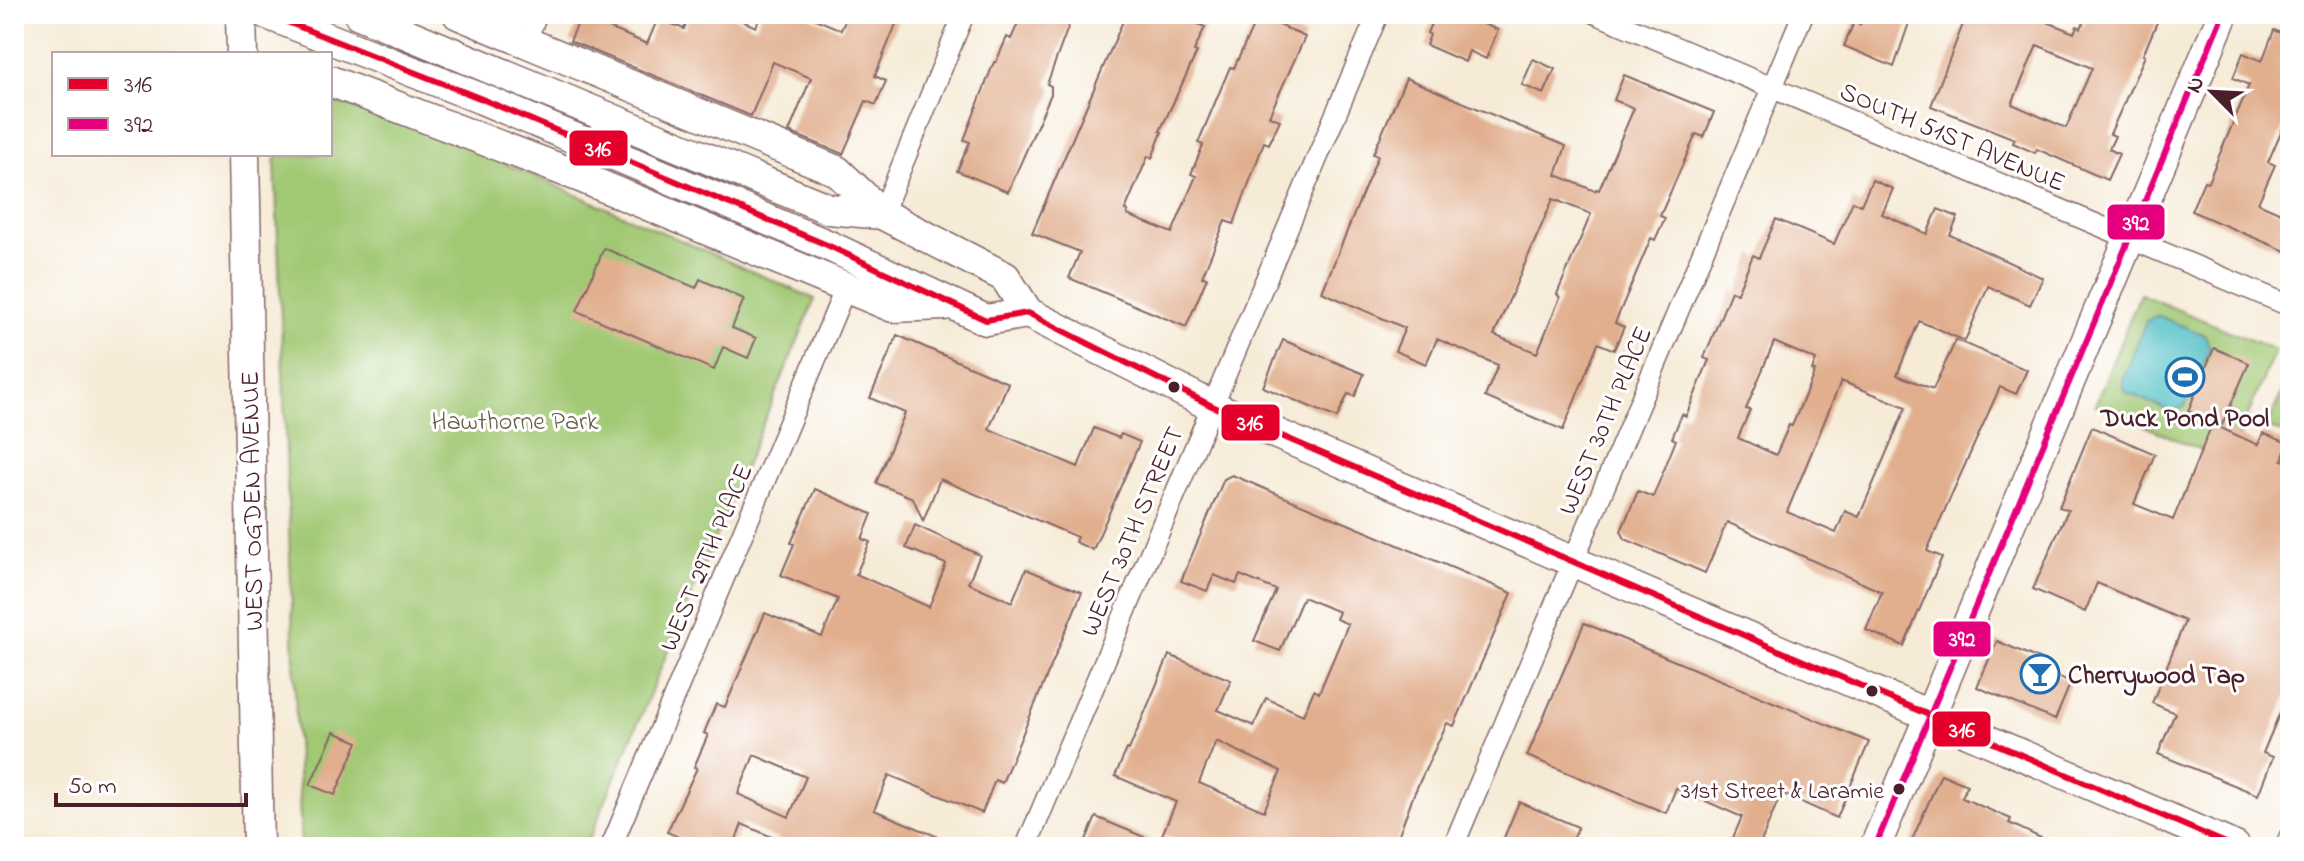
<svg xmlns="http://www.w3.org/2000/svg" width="2304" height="861" viewBox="0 0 2304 861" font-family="'Indie Flower',sans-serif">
<rect width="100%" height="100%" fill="#fff"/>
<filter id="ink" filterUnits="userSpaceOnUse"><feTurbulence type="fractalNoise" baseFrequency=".0125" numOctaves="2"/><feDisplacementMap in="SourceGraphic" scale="16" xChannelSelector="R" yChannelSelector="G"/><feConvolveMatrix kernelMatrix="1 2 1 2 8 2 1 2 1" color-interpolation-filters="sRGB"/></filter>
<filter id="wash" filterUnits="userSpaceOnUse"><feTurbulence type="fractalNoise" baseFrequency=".006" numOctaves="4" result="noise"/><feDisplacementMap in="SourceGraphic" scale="32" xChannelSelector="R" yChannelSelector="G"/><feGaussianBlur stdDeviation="1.8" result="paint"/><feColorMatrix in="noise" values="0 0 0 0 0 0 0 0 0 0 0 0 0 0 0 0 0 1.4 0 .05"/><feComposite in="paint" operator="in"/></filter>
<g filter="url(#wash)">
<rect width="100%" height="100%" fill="#f6ebd7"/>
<path fill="#a1c873" stroke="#76744f" stroke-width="2" d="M330 102 399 117 815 299 586 847H301L275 161 279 154H330Z
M2140 294 2275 350 2229 462 2095 405Z
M2290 373V436L2267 427Z"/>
<path fill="#50bfc5" stroke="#4d6f78" stroke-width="2" d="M2159 316 2205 335 2210 348 2185 406 2172 412 2125 392 2123 380 2146 321Z"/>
<g id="blocks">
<path fill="#e1af8e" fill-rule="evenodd" d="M691 14H726L756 27 761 14H804L841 30 848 14H900L875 76 886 81 876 105 866 101 843 154 789 132 811 78 773 62 751 116 570 41 581 16 647 44 658 18 684 29Z
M1022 14H1073L1047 84 1051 86V94L1008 192 957 171 970 142 964 140 994 62H996L1007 37 1011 39Z
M1126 14H1175L1205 27 1194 51 1197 52 1160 131 1162 132 1152 158 1148 156 1125 210 1128 211 1127 215 1172 233 1196 176 1191 174 1203 145 1198 143 1230 67 1234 68 1258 15 1305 37 1269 116 1280 120 1269 144 1264 142 1234 224 1225 221 1202 277 1207 278 1186 327 1069 278 1080 252 1032 233Z
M1435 14H1460L1498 30 1486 59 1469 51 1465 62 1426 45 1430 35 1427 33Z
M1865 14H1912L1894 67 1844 46 1854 22 1860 25Z
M1967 14H1994L2016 23 2020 14H2028L2074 33 2077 26 2081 28 2088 14H2144L2158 20 2143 55 2145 56 2110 134 2115 136 2109 149 2119 154 2107 180 2037 149 2035 153 2013 143 2015 139 1931 106ZM2037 45 2092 68 2066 128 2012 104Z
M2274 30 2290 37V111L2268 162 2275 165 2258 203 2290 217V253L2191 211 2204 181 2208 182 2249 85 2233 78 2243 53 2262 61Z
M1533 59 1555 69 1544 94 1522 85Z
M1624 75 1714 112 1704 137 1696 134 1660 216 1665 218 1655 240 1651 238 1615 323 1624 327 1614 350 1598 343 1563 430 1485 397 1498 365 1437 339 1426 364 1395 351 1405 328 1322 292 1378 156 1373 154 1406 78 1566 146 1556 175 1595 191 1596 189 1599 190 1634 108 1614 100ZM1553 199 1591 214 1557 294 1560 298 1537 353 1494 335Z
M1872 180 1893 189 1882 214 1927 234 1938 209 1958 217 1950 235 2043 278 2030 305 1988 286 1965 341 1919 321 1897 375 1933 389 1956 340 2027 370 2016 394 2000 387 1946 507 1927 551 1942 557 1904 646 1866 630 1882 592 1727 522 1705 573 1625 539 1621 531 1638 491 1653 497 1676 440 1672 438 1682 414 1686 416 1709 360 1704 358 1731 291 1737 293 1753 255 1759 258 1776 219 1834 244 1853 201 1861 205ZM1774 342 1816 360 1812 370 1815 371 1792 426 1789 425 1776 455 1738 438 1750 410 1746 409ZM1841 381 1906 407 1859 517 1845 511 1836 533 1787 512Z
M604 248 696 288 700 279 744 299 732 328 756 338 748 358 723 347 714 370 577 311Z
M897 335 1008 383 989 429 1078 467 1094 428 1119 438 1121 434 1140 442 1093 550 1075 542 1077 537 940 479 923 521 913 498 876 483 905 413 870 398Z
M1283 340 1364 374 1355 396 1348 394 1337 418 1263 387Z
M2214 348 2249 363 2222 425 2188 411Z
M2212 424 2258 445 2263 433 2288 443 2282 460 2290 462V688L2263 753 2273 757 2258 795 2158 754 2175 713 2152 703 2185 621 2097 583 2085 612 2033 589 2068 510 2059 507 2092 427 2155 454 2134 504 2173 520Z
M1232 475 1512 593 1454 726 1447 723 1414 794 1394 847H1190L1162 835 1176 802 1115 776 1127 749 1129 750 1169 655 1231 680 1218 710 1254 726 1266 698 1303 715 1314 690 1319 693 1348 624 1336 619 1339 612 1303 597 1280 651 1254 641 1276 590 1240 575 1236 584 1214 575 1207 591 1181 581 1224 479ZM1216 741 1281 771 1264 811 1199 783Z
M815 489 872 514 862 539 870 542 856 574 929 607 946 564 906 548 915 525 980 555 968 583 1012 602 1026 569 1082 592 1002 783 995 780 982 813 889 775 874 810 962 847H795L742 824 733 847H702L667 832 697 768 694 767 708 735 704 733 716 704 725 707 765 613 822 637 838 599 781 575 794 544 791 543ZM754 755 806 777 789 817 738 794Z
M1584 623 1869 742 1837 818 1781 793 1759 847H1729L1742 817 1676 788 1666 813 1527 756Z
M1997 641 2048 663 2045 671 2071 682 2055 720 1977 687Z
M334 732 358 742 335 795 310 785Z
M1941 774 1967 785 1962 798 2011 819 2009 823 2060 847H1909Z
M1519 802 1578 827 1570 847H1500Z
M1096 817 1168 847H1099L1085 842Z"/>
</g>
</g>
<g filter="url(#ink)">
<use href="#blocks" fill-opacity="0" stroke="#866667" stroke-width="2"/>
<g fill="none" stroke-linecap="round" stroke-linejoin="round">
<defs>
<path id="minor" d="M1597 14 2290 306
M525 42 537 14
M882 214 964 14
M611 847 846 287
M1026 847 1378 14
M1453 847 1803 14
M2285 847 2290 836"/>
<path id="secondary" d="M241 14 242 54
M267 14 482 99 827 245 986 320 1028 313
M359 14 829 209 882 214 1005 277 1028 313 1212 406 2235 847
M458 14 837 171 882 214
M330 81 578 176 893 307 944 305
M244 154 258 847
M1875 847 2223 14"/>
</defs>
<use href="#minor" stroke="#866667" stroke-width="23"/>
<use href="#secondary" stroke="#866667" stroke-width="33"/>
<use href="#minor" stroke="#fff" stroke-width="20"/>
<use href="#secondary" stroke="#fff" stroke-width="30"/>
<defs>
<path id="bus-1" d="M267 14 482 99 827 245 986 320 1028 313 1212 406 2235 847"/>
<path id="bus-2" d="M1875 847 2223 14"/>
</defs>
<use href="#bus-1" stroke="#fff" stroke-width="12"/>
<use href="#bus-2" stroke="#fff" stroke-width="12"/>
<use href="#bus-1" stroke="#e4002b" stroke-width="6"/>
<use href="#bus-2" stroke="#e5007d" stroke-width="6"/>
</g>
</g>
<defs>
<symbol id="stadium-ring" viewBox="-11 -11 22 22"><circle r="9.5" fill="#fff" stroke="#1f6fb2" stroke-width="1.5"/><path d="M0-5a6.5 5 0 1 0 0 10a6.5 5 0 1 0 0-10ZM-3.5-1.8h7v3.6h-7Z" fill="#1f6fb2"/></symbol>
<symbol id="bar-ring" viewBox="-11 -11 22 22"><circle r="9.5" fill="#fff" stroke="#1f6fb2" stroke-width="1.5"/><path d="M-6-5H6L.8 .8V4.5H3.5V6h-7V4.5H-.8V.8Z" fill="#1f6fb2"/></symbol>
</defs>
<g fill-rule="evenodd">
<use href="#stadium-ring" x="2163" y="355" width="44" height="44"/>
<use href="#bar-ring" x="2018" y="652" width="44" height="44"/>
</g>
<g fill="#4a1f2b" stroke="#fff" stroke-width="3">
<circle cx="1174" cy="387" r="7"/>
<circle cx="1872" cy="691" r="7"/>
<circle cx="1899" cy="789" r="7"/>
</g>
<g text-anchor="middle" stroke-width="6" stroke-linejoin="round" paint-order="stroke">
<g font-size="24" fill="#4a1f2b" stroke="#fff" text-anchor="end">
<text x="1884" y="798">31st Street &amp; Laramie</text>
</g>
<g font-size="26" fill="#4a1f2b" stroke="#fff">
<text transform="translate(1953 136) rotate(23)" y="9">SOUTH 51ST AVENUE</text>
<text transform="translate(1604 420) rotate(-67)" y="9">WEST 30TH PLACE</text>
<text transform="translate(251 501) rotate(-91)" y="9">WEST OGDEN AVENUE</text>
<text transform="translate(1131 531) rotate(-67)" y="9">WEST 30TH STREET</text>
<text transform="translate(705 557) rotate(-67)" y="9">WEST 29TH PLACE</text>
</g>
<g font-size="26" font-weight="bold" fill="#4a1f2b" stroke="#fff">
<text x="2185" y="426">Duck Pond Pool</text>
<text x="2068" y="683" text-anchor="start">Cherrywood Tap</text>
</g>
<g font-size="26" fill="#685a44" stroke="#fff">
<text x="515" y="429">Hawthorne Park</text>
</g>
</g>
<g stroke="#fff" stroke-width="3">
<rect x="568" y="129" width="61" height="38" rx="8" fill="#e4002b"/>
<rect x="2106" y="203" width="60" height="38" rx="8" fill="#e5007d"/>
<rect x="1220" y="403" width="61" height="39" rx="8" fill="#e4002b"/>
<rect x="1932" y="620" width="60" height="38" rx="8" fill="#e5007d"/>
<rect x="1931" y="710" width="61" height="38" rx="8" fill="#e4002b"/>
</g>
<g font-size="22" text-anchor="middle" font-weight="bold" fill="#fff">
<text x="598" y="156">316</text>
<text x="2136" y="230">392</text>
<text x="1250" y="430">316</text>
<text x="1962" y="646">392</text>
<text x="1962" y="737">316</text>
</g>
<rect width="2304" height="861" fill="none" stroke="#fff" stroke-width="48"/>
<rect x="52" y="52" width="280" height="104" fill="#ffffff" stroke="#b7a5aa" stroke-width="2"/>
<rect x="68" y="78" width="40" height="12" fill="#e4002b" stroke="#b7a5aa" stroke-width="2"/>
<text x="124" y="92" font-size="24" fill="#4a1f2b">316</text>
<rect x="68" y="118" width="40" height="12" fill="#e5007d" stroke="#b7a5aa" stroke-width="2"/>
<text x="124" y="132" font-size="24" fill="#4a1f2b">392</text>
<g transform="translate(2212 92) rotate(294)" stroke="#ffffff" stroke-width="6" paint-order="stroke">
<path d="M0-6L14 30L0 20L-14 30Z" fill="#4a1f2b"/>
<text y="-12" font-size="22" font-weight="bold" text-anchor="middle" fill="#4a1f2b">N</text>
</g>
<path d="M56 793v12h190v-12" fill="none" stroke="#4a1f2b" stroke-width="4"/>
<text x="68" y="793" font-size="24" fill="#4a1f2b" stroke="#ffffff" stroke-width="6" paint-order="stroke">50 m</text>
</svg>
